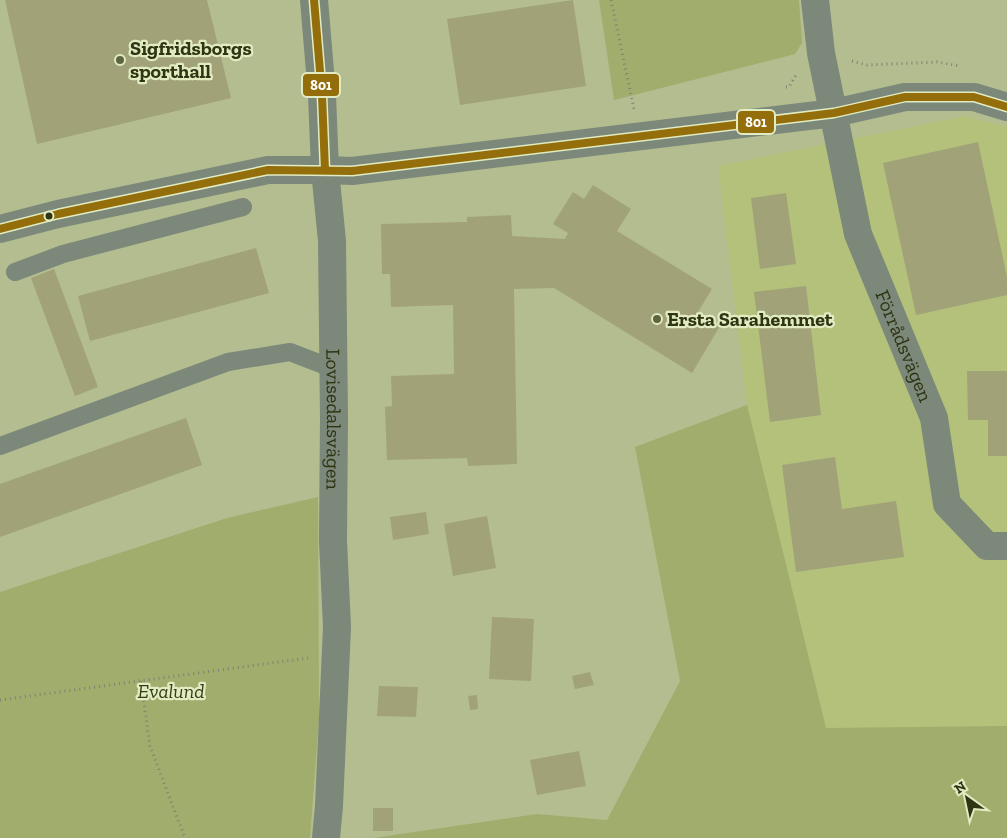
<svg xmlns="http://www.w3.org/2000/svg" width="1007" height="838" viewBox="0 0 1007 838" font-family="'Zilla Slab',serif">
<rect width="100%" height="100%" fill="#b4bd90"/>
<path fill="#b3c17b" d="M965 116 1007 127V726L826 729 747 405 718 166Z"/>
<path fill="#a0ad6c" d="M599 0H799L802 43 795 54 614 100Z
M747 405 826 728 1007 726V838H373L537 814 607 820 680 681 635 447Z
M318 497 319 718 310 838H0V592L227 518Z"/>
<path fill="#a1a278" d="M5 0H207L231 98 37 144Z
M573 0 586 86 460 105 447 19Z
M978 142 1007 277V295L916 315 883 163Z
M593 185 631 209 617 231 712 289 698 312 720 326 692 373 554 288 514 289 517 464 468 466 467 458 387 460 385 407 392 406 391 376 454 374 453 305 391 307 390 274H382L381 224 467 222V217L511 215 512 236 565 239 568 233 553 224 573 192 584 199Z
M786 193 796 264 760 269 751 198Z
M256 248 269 293 90 341 78 296Z
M54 269 98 387 75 396 31 278Z
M806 286 821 415 770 422 754 292Z
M967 371H1007V456H988V420H968Z
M186 418 202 465 0 537V484Z
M835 457 842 509 896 501 904 557 796 572 782 465Z
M426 512 429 534 393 540 390 517Z
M487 516 496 568 453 576 444 524Z
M492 617 534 619 531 681 489 679Z
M590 672 594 685 575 689 572 676Z
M379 686 418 687 416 717 377 716Z
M477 695 478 709 470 710 468 696Z
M579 751 586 786 537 795 530 760Z
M373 808H393V831H373Z"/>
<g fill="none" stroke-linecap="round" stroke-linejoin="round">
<path stroke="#798474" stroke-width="3" stroke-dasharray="1 4" stroke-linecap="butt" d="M611 0 634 109
M852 61 867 65 937 62 960 66
M786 87H789L796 75
M141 681 150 746 185 838
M0 700 308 658"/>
<path stroke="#7b887a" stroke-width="18" d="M15 272 63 254 243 207
M0 446 228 362 290 352 334 369"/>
<g stroke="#7b887a" stroke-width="28">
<path id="s1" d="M314 0 322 95 325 170 332 241 334 417 333 541 337 627 329 806 326 838"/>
<path id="s2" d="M815 0 821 53 858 234 934 418 947 504 987 546H1007"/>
<path d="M325 170 352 171 834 113 905 97H974L1007 107"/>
</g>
<path stroke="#7b887a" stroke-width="28" d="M0 229 58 214 268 170H325"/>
<defs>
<path id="bus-1" d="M314 0 322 95 325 170
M0 229 58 214 268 170 352 171 834 113 905 97H974L1007 107"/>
</defs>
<use href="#bus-1" stroke="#e2ecc3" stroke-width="11"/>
<use href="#bus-1" stroke="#936e0a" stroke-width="8"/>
</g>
<g fill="#5e653f" stroke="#e2ecc3" stroke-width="2">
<circle cx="120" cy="60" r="5"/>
<circle cx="657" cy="319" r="5"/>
</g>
<circle fill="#2f3513" stroke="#e2ecc3" stroke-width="2" cx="49" cy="216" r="4.5"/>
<g text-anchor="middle" stroke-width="4.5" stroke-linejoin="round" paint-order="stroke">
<g font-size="20" font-weight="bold" fill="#2f3513" stroke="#e2ecc3" text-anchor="start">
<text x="130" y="55">Sigfridsborgs<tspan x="130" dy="23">sporthall</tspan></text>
<text x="667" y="326">Ersta Sarahemmet</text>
</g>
<g font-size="20" fill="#2f3513" stroke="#e2ecc3">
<text dy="7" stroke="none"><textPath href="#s2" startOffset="359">Förrådsvägen</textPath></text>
<text dy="7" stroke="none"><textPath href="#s1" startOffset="420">Lovisedalsvägen</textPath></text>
</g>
<g font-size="20" font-style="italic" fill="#353d13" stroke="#e2ecc3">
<text x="171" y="698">Evalund</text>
</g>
</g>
<g stroke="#e2ecc3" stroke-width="2">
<rect x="302" y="73" width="38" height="24" rx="5" fill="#936e0a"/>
<rect x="737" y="110" width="38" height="24" rx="5" fill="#936e0a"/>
</g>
<g font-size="14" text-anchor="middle" font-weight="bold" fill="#fff">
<text x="321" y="90">801</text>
<text x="756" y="127">801</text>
</g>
<g transform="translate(967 798) rotate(327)" stroke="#e2ecc3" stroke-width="4" paint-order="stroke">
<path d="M0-4L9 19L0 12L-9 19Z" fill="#2f3513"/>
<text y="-8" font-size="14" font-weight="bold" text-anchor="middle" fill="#2f3513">N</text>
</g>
</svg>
